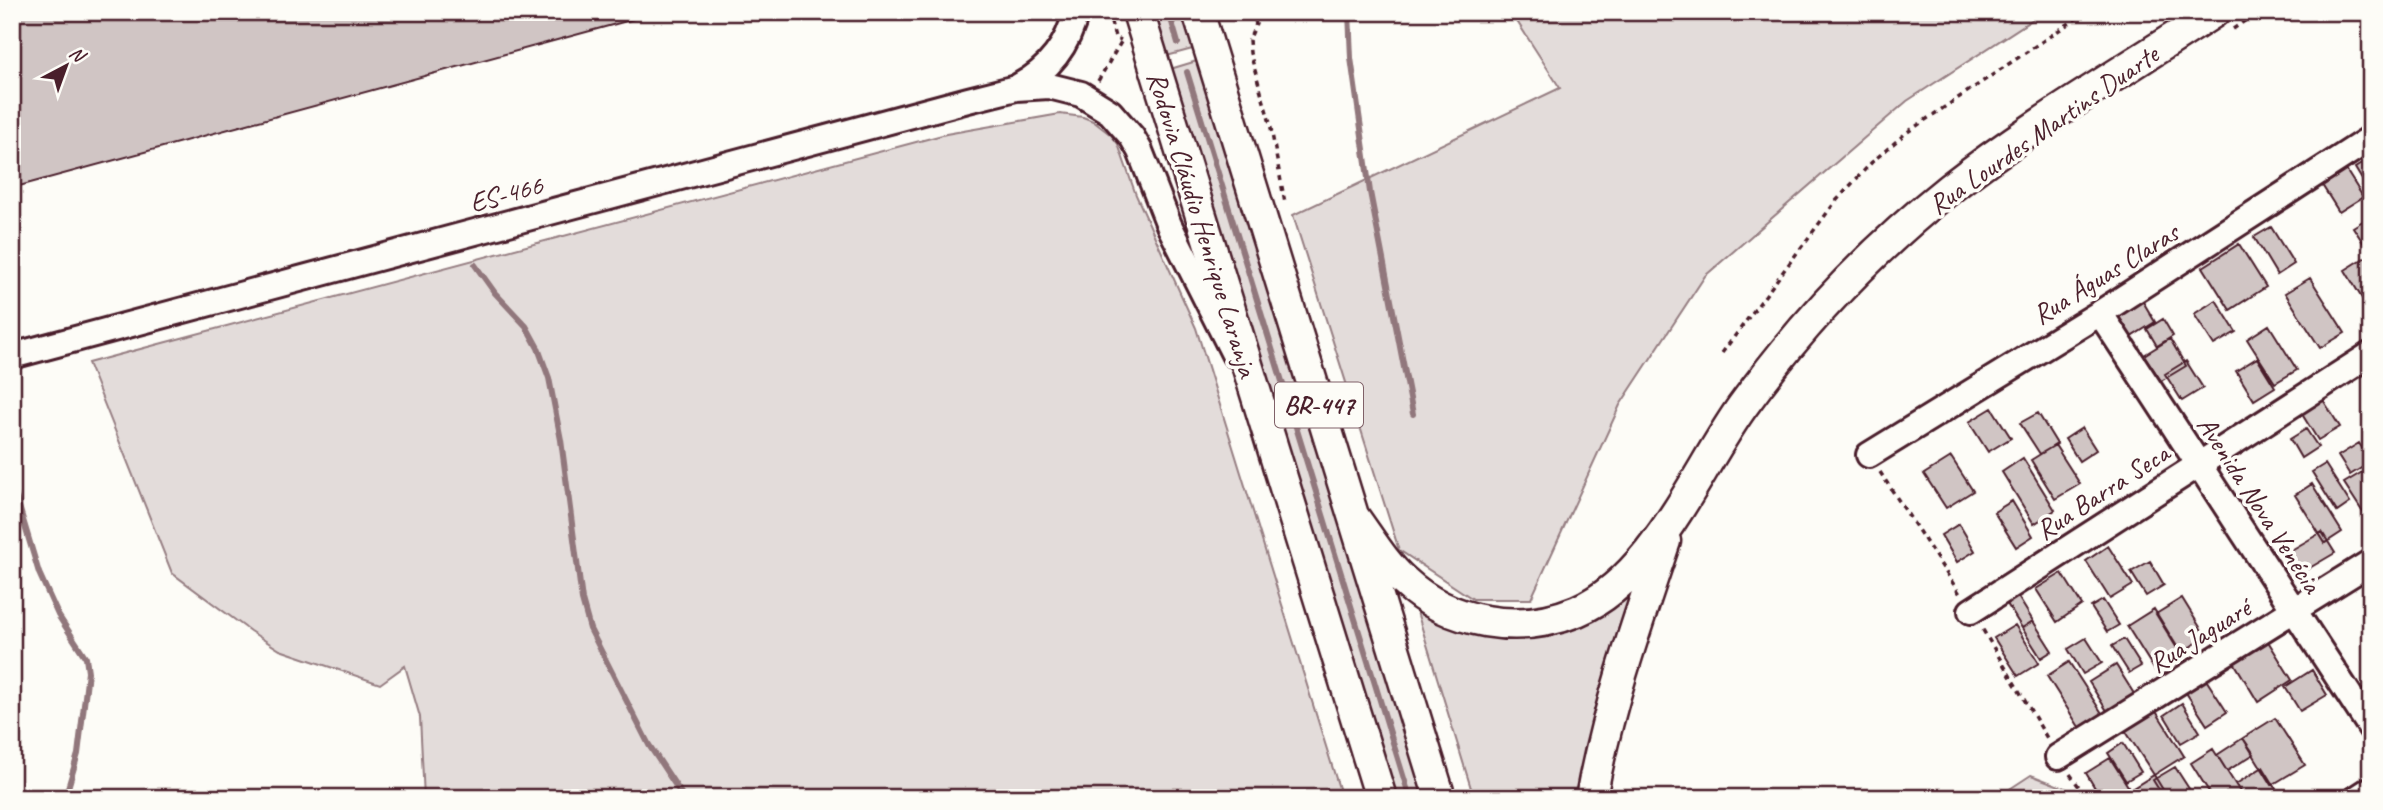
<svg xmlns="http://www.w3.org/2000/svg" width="2383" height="810" viewBox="0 0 2383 810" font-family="Caveat,sans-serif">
<rect width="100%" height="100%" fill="#fdfcf7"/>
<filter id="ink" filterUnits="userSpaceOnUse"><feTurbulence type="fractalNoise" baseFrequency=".0143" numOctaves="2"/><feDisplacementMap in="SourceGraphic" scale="14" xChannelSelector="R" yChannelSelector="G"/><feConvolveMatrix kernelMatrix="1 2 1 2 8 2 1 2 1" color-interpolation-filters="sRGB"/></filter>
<g filter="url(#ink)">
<path fill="#e3dcda" stroke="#967e82" stroke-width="2" d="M1149 12H1185L1196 48 1163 57Z
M1511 12H2044L1907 101 1705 276 1620 405 1531 599H1473L1399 550 1293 215 1560 88Z
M1200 60 1426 798H1391L1167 70Z
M1060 114 1083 117 1093 121 1111 135 1118 144 1136 195 1196 328 1342 798H424L420 717 405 666 380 684 280 650 250 631 172 573 88 363 946 134Z
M1640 583C1612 653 1590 723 1575 798H1474L1414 602 1475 629Z
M2031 775 2070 790 2076 798H1996Z"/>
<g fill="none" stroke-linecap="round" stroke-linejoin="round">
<path stroke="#91777b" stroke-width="6" d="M1169 12 1178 43
M1349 12 1351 58 1370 192 1413 414
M1187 72 1410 798
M475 265 495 293 526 326 538 348 549 378 561 440 582 600 590 629 649 745 684 798
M12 483 39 573 58 615 86 658 88 672 78 754 65 798"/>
</g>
<path fill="#d0c5c4" stroke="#4a1f2b" stroke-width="2" d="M12 12H660L12 188Z
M2371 158V193H2370L2355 168Z
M2346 170 2363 197 2339 212 2322 185Z
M2371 191V208L2363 196Z
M2366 219 2371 227V245L2366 247 2353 227Z
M2271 227 2294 264 2277 275 2254 237Z
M2239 244 2266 287 2230 310 2203 267Z
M2369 255 2371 295 2363 300 2345 270Z
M2310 278 2345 333 2320 348 2285 293Z
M2142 300 2155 322 2131 337 2118 315Z
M2216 300 2236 332 2214 345 2194 314Z
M2163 319 2173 336 2157 346 2147 329Z
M2269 325 2297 370 2275 383 2247 339Z
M2170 339 2186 366 2161 381 2144 355Z
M2257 358 2275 387 2254 400 2236 371Z
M2186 361 2203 388 2182 401 2165 374Z
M2322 398 2340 427 2318 440 2300 411Z
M1992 408 2011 438 1988 452 1969 422Z
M2038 413 2057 444 2040 454 2020 423Z
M2082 428 2096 450 2079 461 2065 439Z
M2306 429 2318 447 2301 458 2290 439Z
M2359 443 2371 462 2350 475 2338 456Z
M2055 445 2080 484 2055 499 2031 460Z
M1951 457 1973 491 1946 508 1924 474Z
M2023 458 2055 510 2034 524 2002 472Z
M2325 464 2350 503 2337 512 2312 472Z
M2364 471 2371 482V510L2364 514 2344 483Z
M2312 484 2342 532 2325 543 2295 495Z
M2012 501 2033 536 2016 547 1994 512Z
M1959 524 1975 551 1957 562 1941 535Z
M2322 532 2335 553 2301 573 2288 552Z
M2108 546 2133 585 2110 599 2086 561Z
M2150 561 2164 585 2146 596 2131 572Z
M2062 573 2082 605 2057 622 2036 589Z
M2015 592 2033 621 2022 628 2004 599Z
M2182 598 2206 637 2180 653 2156 614Z
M2103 600 2119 625 2107 632 2091 607Z
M2154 609 2192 671 2166 688 2127 626Z
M2033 621 2052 651 2041 658 2022 628Z
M2015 625 2039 663 2018 676 1994 638Z
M2086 638 2102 663 2083 674 2068 649Z
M2266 638 2292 680 2258 702 2232 659Z
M2124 639 2141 666 2129 673 2112 646Z
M2069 662 2107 721 2084 735 2047 676Z
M2116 665 2136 697 2109 714 2089 682Z
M2312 670 2327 695 2300 711 2285 687Z
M2203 675 2227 712 2207 725 2183 688Z
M2182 703 2200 732 2181 743 2164 715Z
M2152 705 2184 756 2154 775 2121 724Z
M2275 718 2305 765 2272 785 2243 738Z
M2243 738 2254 754 2227 771 2217 755Z
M2123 743 2141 772 2126 781 2108 753Z
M2213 749 2244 798H2213L2191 763Z
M2110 758 2131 791 2119 798H2101L2086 773Z
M2175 767 2195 798H2164L2153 780Z
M2263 767 2282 798H2245L2236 784Z
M2154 775 2168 798H2117Z"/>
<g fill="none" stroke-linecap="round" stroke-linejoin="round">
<defs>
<path id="minor" d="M1019 86C1049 70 1068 46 1076 12
M2100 313 2371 728
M12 356 968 100 1016 88 1049 86 1081 94 1110 112 1132 137 1140 151 1169 225 1234 354
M1869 455 2100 313 2371 138
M1971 611 2371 354
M2058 757 2371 562
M2357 798 2371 789"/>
<path id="major" d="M1138 12 1381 798
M1198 12 1440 798
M1354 517C1370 539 1384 563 1404 581 1450 624 1519 635 1577 611 1654 578 1695 473 1742 407 1801 325 1870 252 1949 189 2032 124 2126 70 2214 12
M1591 798C1607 709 1636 626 1665 541"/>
</defs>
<use href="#minor" stroke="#4a1f2b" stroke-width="30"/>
<use href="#major" stroke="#4a1f2b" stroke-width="35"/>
<path stroke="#4a1f2b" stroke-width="3.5" stroke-dasharray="5 5" stroke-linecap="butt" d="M1108 12 1115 37 1121 40
M1252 12 1256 24 1249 40 1250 53 1270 123 1285 203
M2233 29 2258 12
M1098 81 1121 42
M1722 353 1836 201 1872 162 1906 133 2086 12
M1880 472 1960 594
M1983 630 2047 738
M2070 774 2087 798"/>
<use href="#minor" stroke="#fdfcf7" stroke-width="24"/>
<use href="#major" stroke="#fdfcf7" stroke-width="30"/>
</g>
</g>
<g text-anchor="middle" stroke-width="7" stroke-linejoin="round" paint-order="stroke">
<rect fill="#fdfcf7" stroke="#806168" stroke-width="2" x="1275" y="382.5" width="88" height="45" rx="5"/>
<g font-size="26" font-weight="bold" fill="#4a1f2b">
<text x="1319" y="414">BR-447</text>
</g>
<g font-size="28" fill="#4a1f2b" stroke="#fdfcf7">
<text transform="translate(2043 129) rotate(-35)" y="10">Rua Lourdes Martins Duarte</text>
<text transform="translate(506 193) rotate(-15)" y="10">ES-466</text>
<text transform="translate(1203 224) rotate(73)" y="10">Rodovia Cláudio Henrique Laranja</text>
<text transform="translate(2105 273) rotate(-32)" y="10">Rua Águas Claras</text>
<text transform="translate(2102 491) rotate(-33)" y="10">Rua Barra Seca</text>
<text transform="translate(2260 504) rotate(57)" y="10">Avenida Nova Venécia</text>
<text transform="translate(2199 635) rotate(-32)" y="10">Rua Jaguaré</text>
</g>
</g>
<rect width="2383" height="810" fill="none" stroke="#fdfcf7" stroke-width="42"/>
<rect x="21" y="21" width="2341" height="768" fill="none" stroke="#4a1f2b" stroke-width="2.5" filter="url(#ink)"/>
<g transform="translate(66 66) rotate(41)" stroke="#fdfcf7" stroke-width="5" paint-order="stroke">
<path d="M0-5L12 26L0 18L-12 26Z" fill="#4a1f2b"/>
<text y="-10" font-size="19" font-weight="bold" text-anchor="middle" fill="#4a1f2b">N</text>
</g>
</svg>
